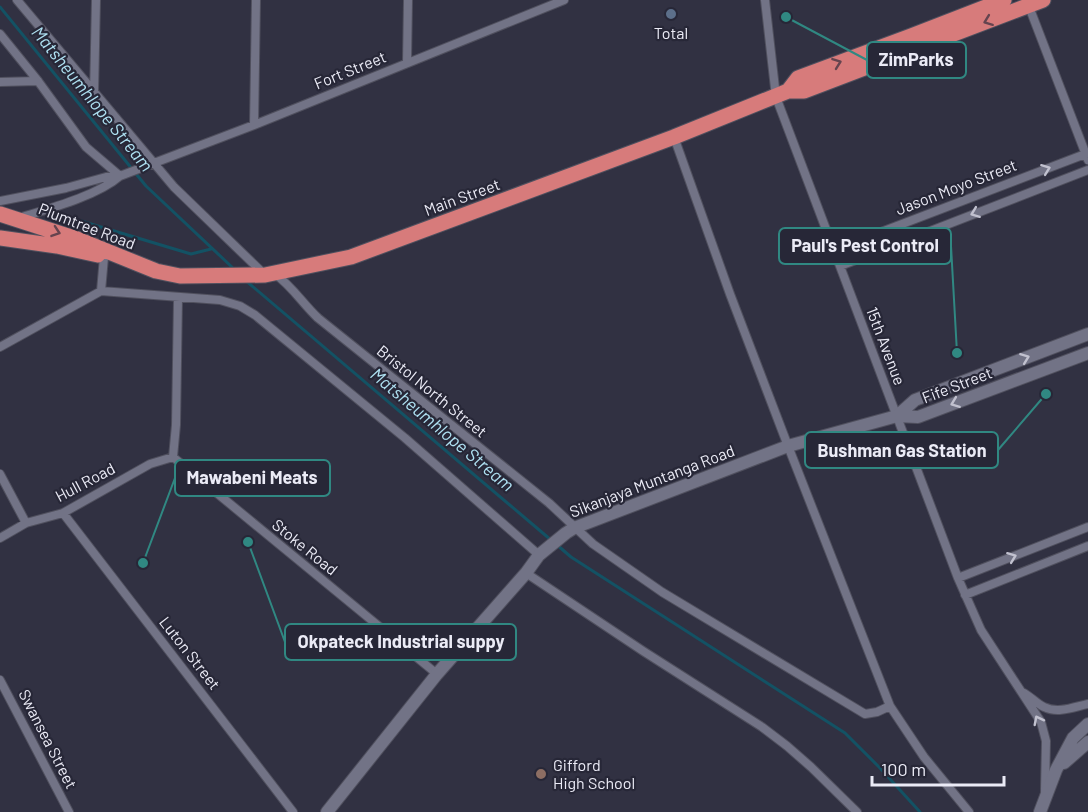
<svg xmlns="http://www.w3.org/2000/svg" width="1088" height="812" viewBox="0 0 1088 812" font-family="Barlow,sans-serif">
<rect width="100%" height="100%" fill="#313142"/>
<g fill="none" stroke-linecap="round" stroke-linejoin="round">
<path stroke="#135264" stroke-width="3" d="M0 7 146 186 234 269
M81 221 191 254 211 249
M245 280 551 540
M556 544 571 557 845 733 879 767 920 812"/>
<defs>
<path id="street" d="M17 0 174 187 265 275
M765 0 776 97 958 578 981 630 1041 722 1046 741 1045 791
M1028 4 1088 160
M0 34 38 81 86 147 120 176
M407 63 408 0
M0 82 38 81
M94 94 96 0
M254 125 256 0
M674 137 730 294 788 446 890 706 924 757 969 812
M0 201 66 188 106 177 120 176 254 125 564 0
M19 218C48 209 97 196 120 176
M834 250 1088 153
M840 266 1088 170
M275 274C292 286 303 304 318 318L549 503 593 544 662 592 865 714 877 712 890 706
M101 291 220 300 240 306 255 315 405 438 539 555
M101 291 104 257
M0 347 101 291
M173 457 176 425 178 298
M0 474 26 523
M63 513 293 812
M0 538 26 523 63 513 150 464 173 457 437 674
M526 573 643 651 762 727 787 746 811 767 857 812
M958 578 1088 527
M965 595 1088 546
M0 680 69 812
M1024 693C1031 697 1037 704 1044 707 1058 714 1074 707 1088 704"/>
<path id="secondary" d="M897 416 915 400 1088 334
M1064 763 1088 742
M327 812 437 674 526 573 539 555 566 533 574 528 788 446 897 416 918 417 1088 353
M1040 812 1056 770 1073 738 1088 724"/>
<path id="highway" d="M788 91 798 78 911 36 1004 0
M0 214 77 239 156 271 180 276 265 275 351 257 674 137 788 91H804L1043 0
M0 238 57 246 98 255"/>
</defs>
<use href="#street" stroke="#50505e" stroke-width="10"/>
<use href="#secondary" stroke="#50505e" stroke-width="14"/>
<use href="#highway" stroke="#50505e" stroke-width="17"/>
<use href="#street" stroke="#727386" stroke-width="8"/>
<use href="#secondary" stroke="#727386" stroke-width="12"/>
<use href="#highway" stroke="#d77b7b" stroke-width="15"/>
</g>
<defs><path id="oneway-chevron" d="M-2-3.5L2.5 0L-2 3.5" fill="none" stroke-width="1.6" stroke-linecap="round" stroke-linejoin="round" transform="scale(1.5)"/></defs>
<g stroke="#65444f">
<use href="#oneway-chevron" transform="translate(988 21) rotate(159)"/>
<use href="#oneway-chevron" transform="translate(837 63) rotate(-20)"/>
<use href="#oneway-chevron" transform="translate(56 232) rotate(19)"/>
</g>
<g stroke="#c1c1cf">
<use href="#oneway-chevron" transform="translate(1046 169) rotate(-21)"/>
<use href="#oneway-chevron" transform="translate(975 213) rotate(159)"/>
<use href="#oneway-chevron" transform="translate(1025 358) rotate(-21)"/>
<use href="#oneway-chevron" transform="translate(955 403) rotate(159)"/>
<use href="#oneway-chevron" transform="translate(1012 557) rotate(-21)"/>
<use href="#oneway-chevron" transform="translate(1038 720) rotate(-117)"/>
</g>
<circle fill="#5c6f8a" stroke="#272737" stroke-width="2" cx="671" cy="14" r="6"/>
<circle fill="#8d6e63" stroke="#272737" stroke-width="2" cx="541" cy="774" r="6"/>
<g text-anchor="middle" stroke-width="4.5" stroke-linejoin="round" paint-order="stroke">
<g font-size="16" fill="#ebebf6" stroke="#272737">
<text x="671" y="39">Total</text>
<text x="553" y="771" text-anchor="start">Gifford<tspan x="553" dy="18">High School</tspan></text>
</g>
<g font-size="16" fill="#ebebf6" stroke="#272737">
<text transform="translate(350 70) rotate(-22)" y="6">Fort Street</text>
<text transform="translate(956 187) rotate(-21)" y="6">Jason Moyo Street</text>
<text transform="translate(462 197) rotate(-20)" y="6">Main Street</text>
<text transform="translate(87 226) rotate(21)" y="6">Plumtree Road</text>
<text transform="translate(886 346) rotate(69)" y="6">15th Avenue</text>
<text transform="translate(957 385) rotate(-21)" y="6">Fife Street</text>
<text transform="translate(432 391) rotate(39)" y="6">Bristol North Street</text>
<text transform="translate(652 481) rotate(-21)" y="6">Sikanjaya Muntanga Road</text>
<text transform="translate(85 482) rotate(-28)" y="6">Hull Road</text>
<text transform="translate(305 547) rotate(39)" y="6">Stoke Road</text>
<text transform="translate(190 653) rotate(52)" y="6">Luton Street</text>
<text transform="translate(48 739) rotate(63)" y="6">Swansea Street</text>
</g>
<g font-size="18" font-style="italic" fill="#afe1f2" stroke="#272737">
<text transform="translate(92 99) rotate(51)" y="6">Matsheumhlope Stream</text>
<text transform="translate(442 430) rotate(40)" y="6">Matsheumhlope Stream</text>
</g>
</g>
<path fill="none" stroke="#308882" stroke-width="2" d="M786 17L867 60M957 353L951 246M1046 394L998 450M143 563L175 478M248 542L285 642"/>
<g fill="#308882" stroke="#272737" stroke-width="2">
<circle cx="786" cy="17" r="6"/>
<circle cx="957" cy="353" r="6"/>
<circle cx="1046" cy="394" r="6"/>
<circle cx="143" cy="563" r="6"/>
<circle cx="248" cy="542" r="6"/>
</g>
<g fill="#272737" stroke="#308882" stroke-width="2">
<rect x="867" y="42" width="99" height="36" rx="6"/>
<rect x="779" y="228" width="172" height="36" rx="6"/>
<rect x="805" y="432" width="193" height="36" rx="6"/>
<rect x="175" y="460" width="155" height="36" rx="6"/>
<rect x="285" y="624" width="231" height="36" rx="6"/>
</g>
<g font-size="18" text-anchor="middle" font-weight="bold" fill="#ebebf6">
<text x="916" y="66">ZimParks</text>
<text x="865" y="252">Paul's Pest Control</text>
<text x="902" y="457">Bushman Gas Station</text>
<text x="252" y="484">Mawabeni Meats</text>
<text x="401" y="648">Okpateck Industrial suppy</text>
</g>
<path d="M872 776v9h132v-9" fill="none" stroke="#ebebf6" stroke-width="3"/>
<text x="881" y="776" font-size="18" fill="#ebebf6" stroke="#272737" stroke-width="4.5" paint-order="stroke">100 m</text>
</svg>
